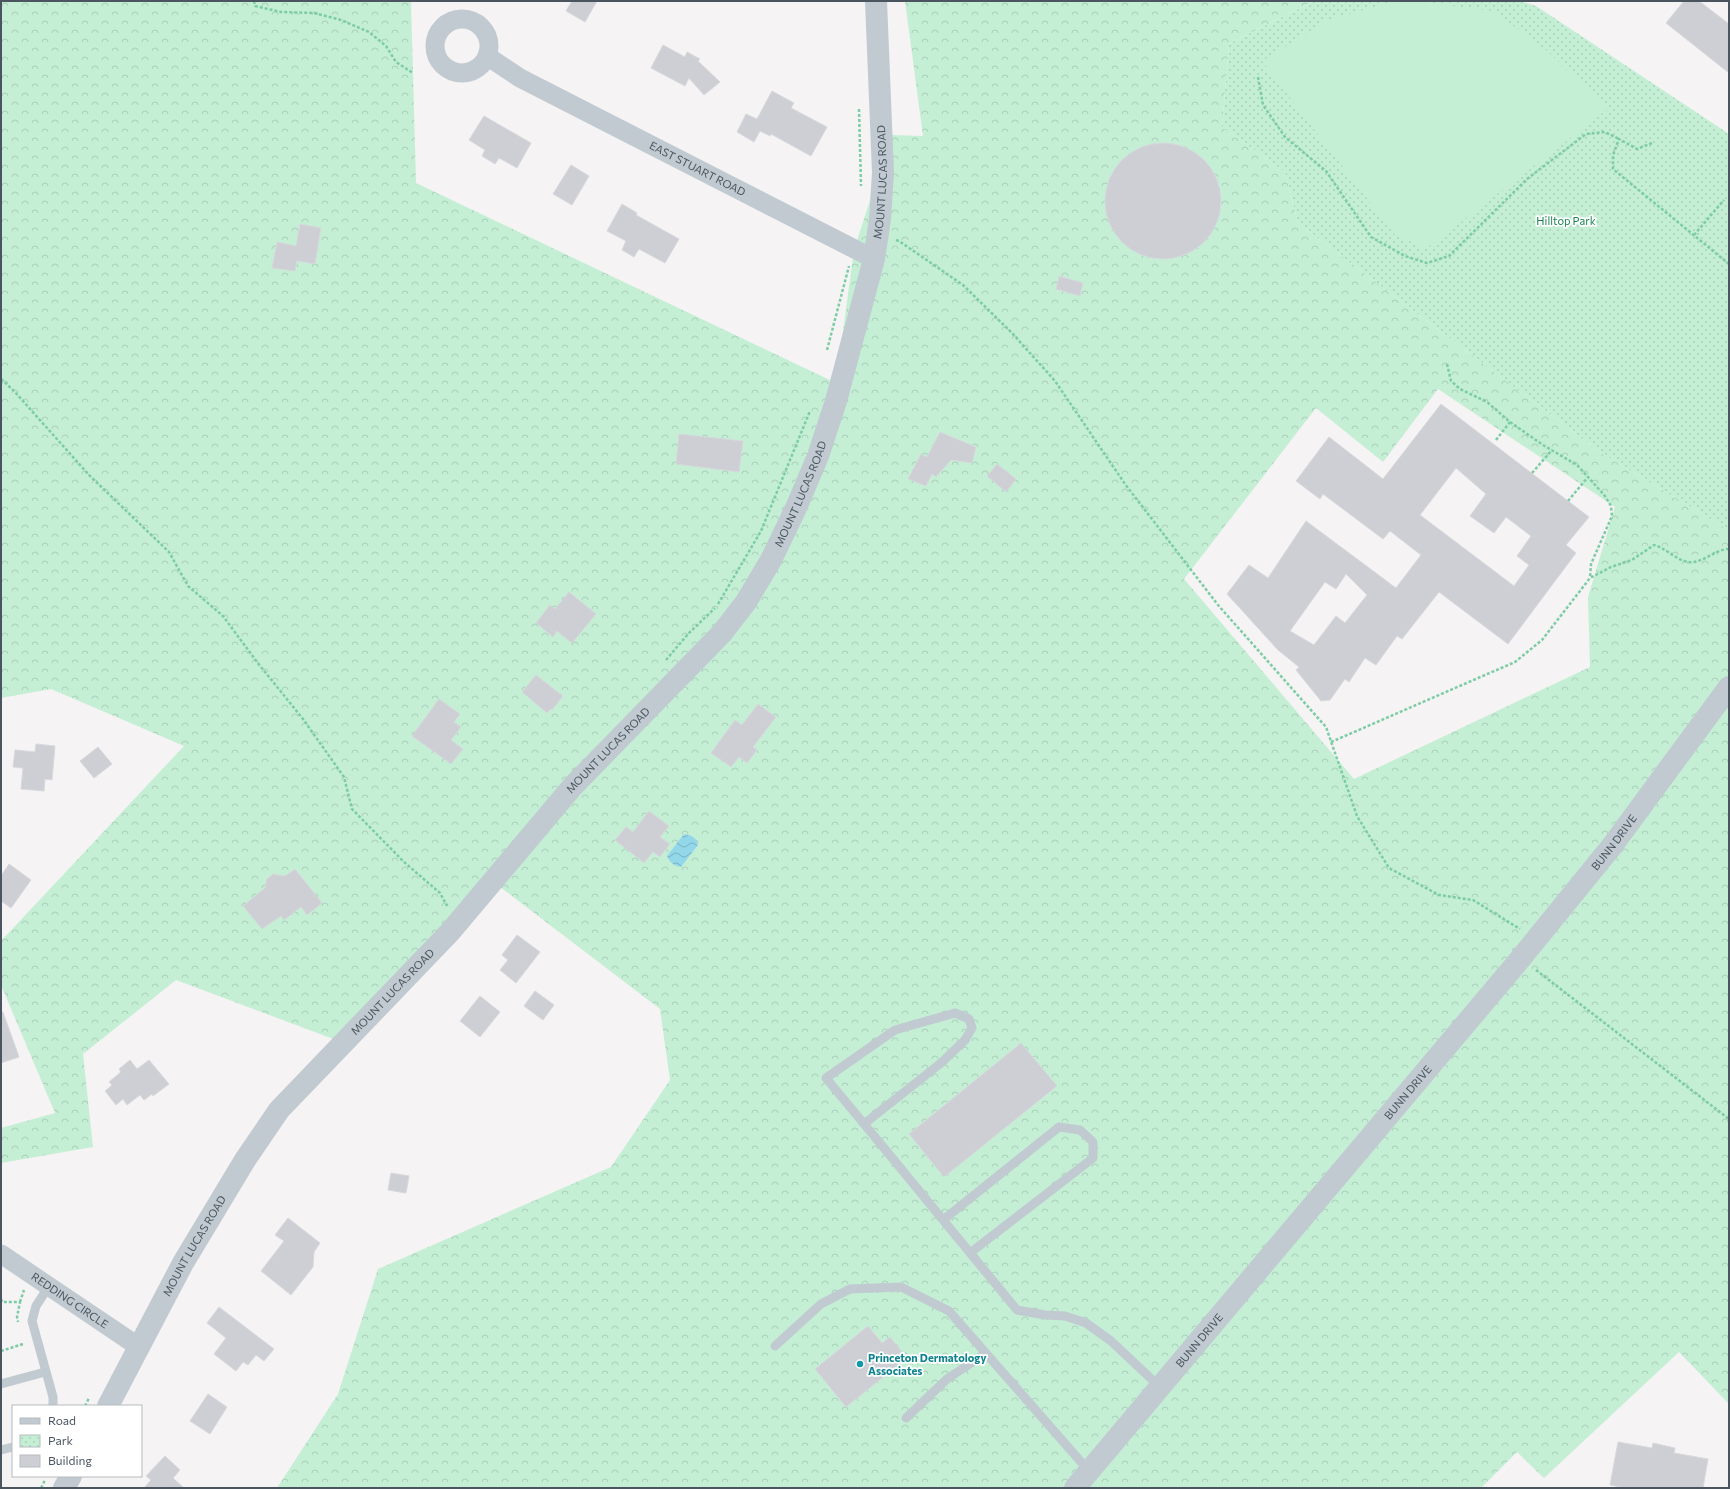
<svg xmlns="http://www.w3.org/2000/svg" width="1730" height="1489" viewBox="0 0 1730 1489" font-family="Commissioner,sans-serif">
<defs>
<pattern id="forest-crowns" width="20" height="18" patternUnits="userSpaceOnUse"><rect width="20" height="18" fill="#c4efd5"/><path d="M2 6a3 3 0 1 1 6 0M12 15a3 3 0 1 1 6 0" fill="none" stroke="#aacfb9"/></pattern>
<pattern id="park-dots" width="8" height="8" patternUnits="userSpaceOnUse"><rect width="8" height="8" fill="#c4efd5"/><path d="M2 2h.1M6 6h.1" fill="none" stroke="#aacfb9" stroke-width="1.8" stroke-linecap="round"/></pattern>
<pattern id="water-waves" width="16" height="10" patternUnits="userSpaceOnUse"><rect width="16" height="10" fill="#93d8ea"/><path d="M0 5q4-4 8 0t8 0" fill="none" stroke="#7ab2c1"/></pattern>
</defs>
<rect width="100%" height="100%" fill="#f5f3f3"/>
<path fill="url(#forest-crowns)" fill-rule="evenodd" d="M1 1H411L416 183 836 383 854 250 891 135 923 136 905 1H1314L1229 44 1222 127 1285 172 1298 223 1600 452 1729 530V1404L1679 1352 1544 1478 1517 1452 1481 1488H277L338 1394 378 1269 611 1167 670 1080 660 1009 495 883 344 1043 176 980 83 1054 93 1147 1 1163V1128L55 1113 1 985V941L184 746 51 689 1 698ZM1438 389 1615 507 1588 597 1590 667 1354 779 1184 579 1316 408 1383 462Z"/>
<path fill="url(#park-dots)" d="M1314 1H1520L1536 6 1729 134V530L1600 452 1298 223 1285 172 1222 127 1229 44Z"/>
<path fill="#c4efd5" d="M1395 1H1415L1493 11 1546 50 1608 109 1426 249 1394 234 1262 61 1327 20Z"/>
<path fill="url(#water-waves)" d="M684 834C691 835 696 837 698 845L681 867C674 866 670 863 667 856Z"/>
<path fill="#cdcfd4" stroke="#d7d9dd" fill-rule="evenodd" d="M572 1H597L585 22 566 11Z
M1684 1H1699L1729 24V73L1666 23Z
M663 45 685 57 687 52 700 59 698 61 720 82 704 95 689 78 685 86 651 68Z
M772 91 794 103 791 108 827 127 811 156 771 134 770 136 760 131 754 142 737 132 746 114 757 119Z
M484 116 531 143 517 168 499 158 495 164 482 156 485 150 469 140Z
M1105 201a58 58 0 1 1 116 0a58 58 0 1 1-116 0Z
M571 165 589 176 572 205 553 194Z
M622 204 637 213 636 215 679 239 665 263 639 249 634 257 622 250 626 241 607 231Z
M300 224 321 228 315 264 297 261 295 271 272 268 277 242 296 246Z
M1059 276 1083 283 1080 296 1056 289Z
M1441 404 1589 517 1566 545 1576 553 1508 644 1439 592 1402 639 1397 636 1376 665 1365 658 1349 682 1345 679 1330 700 1321 701 1296 670 1299 667 1278 650 1227 594 1249 565 1268 578 1306 521 1396 588 1421 555 1390 531 1383 539 1323 494 1320 499 1296 481 1329 437 1383 479ZM1456 468 1486 494 1470 516 1494 533 1506 517 1531 536 1517 556 1529 565 1514 586 1420 515ZM1346 574 1367 595 1345 623 1336 616 1314 645 1290 631 1325 582 1336 589Z
M940 432 976 447 972 463 951 460 936 477 932 474 926 486 908 479 921 454 927 457Z
M679 434 743 441 739 472 676 464Z
M997 464 1016 479 1006 492 987 476Z
M569 592 596 614 572 643 557 631 553 637 536 623 550 605 555 609Z
M536 675 563 696 552 710 551 709 547 713 522 692Z
M439 699 460 714 454 722 461 727 451 740 463 749 451 764 412 736Z
M758 704 776 717 753 747 757 750 747 763 739 757 731 767 711 753 735 720 742 725Z
M36 744 55 746 52 780 45 779 44 791 21 789 23 768 13 767 15 750 35 752Z
M98 747 112 764 94 778 80 761Z
M649 811 669 826 660 837 670 844 660 857 653 852 644 863 615 840 626 827 633 832Z
M9 864 31 880 11 908 1 901V876Z
M295 869 322 903 307 915 301 907 284 920 281 916 262 929 243 906 265 888 267 879 273 874 285 876Z
M517 935 540 952 516 983 500 970 508 960 502 955Z
M535 991 554 1005 543 1020 524 1006Z
M480 996 500 1012 480 1037 460 1021Z
M1 1012H3L19 1057 1 1063Z
M1021 1043 1057 1086 944 1177 909 1134Z
M130 1060 137 1069 149 1060 169 1084 153 1096 152 1094 144 1100 140 1095 127 1105 123 1099 116 1105 105 1091 112 1085 109 1082 121 1072 119 1069Z
M391 1173 409 1176 406 1193 388 1190Z
M288 1218 320 1243 314 1252 313 1267 291 1295 261 1271 284 1241 275 1235Z
M219 1307 274 1349 264 1361 256 1355 248 1365 243 1362 236 1371 214 1354 226 1338 207 1323Z
M868 1326 882 1343 890 1337 907 1358 846 1407 815 1369Z
M208 1394 227 1407 210 1434 190 1421Z
M1618 1442 1652 1448 1653 1443 1675 1448 1674 1453 1708 1459 1703 1488H1626L1610 1485Z
M165 1456 180 1470 173 1478 184 1488H144L151 1480 146 1476Z"/>
<g fill="none" stroke-linecap="round" stroke-linejoin="round">
<path stroke="#7ccda6" stroke-width="2.5" stroke-dasharray="3 2" stroke-linecap="butt" d="M254 1 255 6 281 12 314 13 341 20 369 32 386 46 396 62 413 73
M1258 77 1263 105 1285 137 1326 171 1371 237 1405 256 1427 263 1449 256 1527 179 1586 134 1605 132 1619 139
M859 109 861 186
M1652 143 1637 149 1619 139 1613 155V169L1729 264
M1694 235 1724 200
M896 240 899 241 963 285 1012 333 1055 381 1125 484 1218 605 1326 727 1357 816 1389 868 1439 895 1473 900 1520 929
M827 350 849 266
M1447 364 1451 381 1460 389 1487 402 1510 422 1543 445 1577 465 1588 477
M1 379 14 391 89 475 169 552 188 586 223 616 257 662 303 719 344 777 352 809 404 862 440 893 447 906
M1496 440 1510 422
M1532 473 1552 450
M1568 501 1588 477 1605 496 1611 506 1612 516 1591 564 1590 578
M718 604 761 531 810 411
M666 660 688 634 715 608
M1331 742 1515 662 1542 640 1590 578 1611 567 1632 560 1654 545C1667 548 1679 564 1694 562 1706 560 1717 549 1729 549
M1536 970 1729 1119
M1 1299 2 1302H20L17 1317 18 1322
M20 1302 24 1290
M1 1351 23 1344V1342
M85 1406 89 1398
M41 1488 45 1480"/>
<path stroke="#c1cad1" stroke-width="9" d="M864 1124 941 1063 965 1040 972 1028 969 1019 955 1013 895 1030 826 1078C890 1155 953 1232 1017 1310L1045 1315 1065 1316 1086 1323 1111 1341 1160 1387
M943 1220 1059 1127 1080 1130 1093 1142V1158L970 1253
M49 1286 36 1306 32 1321 53 1397V1406
M775 1346 821 1304 850 1289 901 1287 949 1311 1089 1471
M1 1384 45 1372
M906 1418 947 1379 986 1353
M1 1450 13 1447"/>
<g stroke="#c1cad1" stroke-width="19">
<circle cx="462" cy="46" r="27"/>
<path id="s1" d="M487 56 520 78 874 259"/>
<path id="s2" d="M1 1254 139 1347"/>
</g>
<g stroke="#c1cad1" stroke-width="22">
<path id="s3" d="M108 1406 183 1263 245 1160 279 1110 450 932 573 786 722 633 746 602 771 560 796 508 818 456 836 401 874 259 880 219 883 173 876 1"/>
<path d="M64 1488 71 1476"/>
<path id="s4" d="M1075 1488 1521 958 1612 846 1729 687"/>
</g>
</g>
<circle fill="#0f9aa8" stroke="#fff" stroke-width="1.5" cx="860" cy="1364" r="4"/>
<g text-anchor="middle" stroke-width="3.5" stroke-linejoin="round" paint-order="stroke">
<g font-size="11" fill="#4a5560" stroke="#fff">
<text dy="4" stroke="none"><textPath href="#s1" startOffset="239">EAST STUART ROAD</textPath></text>
<text dy="4" stroke="none"><textPath href="#s3" startOffset="1478">MOUNT LUCAS ROAD</textPath></text>
<text dy="4" stroke="none"><textPath href="#s3" startOffset="1154">MOUNT LUCAS ROAD</textPath></text>
<text dy="4" stroke="none"><textPath href="#s3" startOffset="830">MOUNT LUCAS ROAD</textPath></text>
<text dy="4" stroke="none"><textPath href="#s4" startOffset="841">BUNN DRIVE</textPath></text>
<text dy="4" stroke="none"><textPath href="#s3" startOffset="506">MOUNT LUCAS ROAD</textPath></text>
<text dy="4" stroke="none"><textPath href="#s4" startOffset="517">BUNN DRIVE</textPath></text>
<text dy="4" stroke="none"><textPath href="#s3" startOffset="182">MOUNT LUCAS ROAD</textPath></text>
<text dy="4" stroke="none"><textPath href="#s2" startOffset="83">REDDING CIRCLE</textPath></text>
<text dy="4" stroke="none"><textPath href="#s4" startOffset="193">BUNN DRIVE</textPath></text>
</g>
<g font-size="11" fill="#1b814f" stroke="#fff">
<text x="1566" y="225">Hilltop Park</text>
</g>
<g font-size="11" font-weight="bold" fill="#0d838f" stroke="#fff" text-anchor="start">
<text x="868" y="1362">Princeton Dermatology<tspan x="868" dy="13">Associates</tspan></text>
</g>
</g>
<rect width="1730" height="1489" fill="none" stroke="#4a5560" stroke-width="4"/>
<rect x="12" y="1405" width="130" height="72" fill="#ffffff" stroke="#b7bbbf"/>
<rect x="20" y="1418" width="20" height="6" fill="#c1cad1" stroke="#b7bbbf"/>
<text x="48" y="1425" font-size="12" fill="#4a5560">Road</text>
<rect x="20" y="1435" width="20" height="12" fill="url(#park-dots)" stroke="#b7bbbf"/>
<text x="48" y="1445" font-size="12" fill="#4a5560">Park</text>
<rect x="20" y="1455" width="20" height="12" fill="#cdcfd4" stroke="#b7bbbf"/>
<text x="48" y="1465" font-size="12" fill="#4a5560">Building</text>
</svg>
